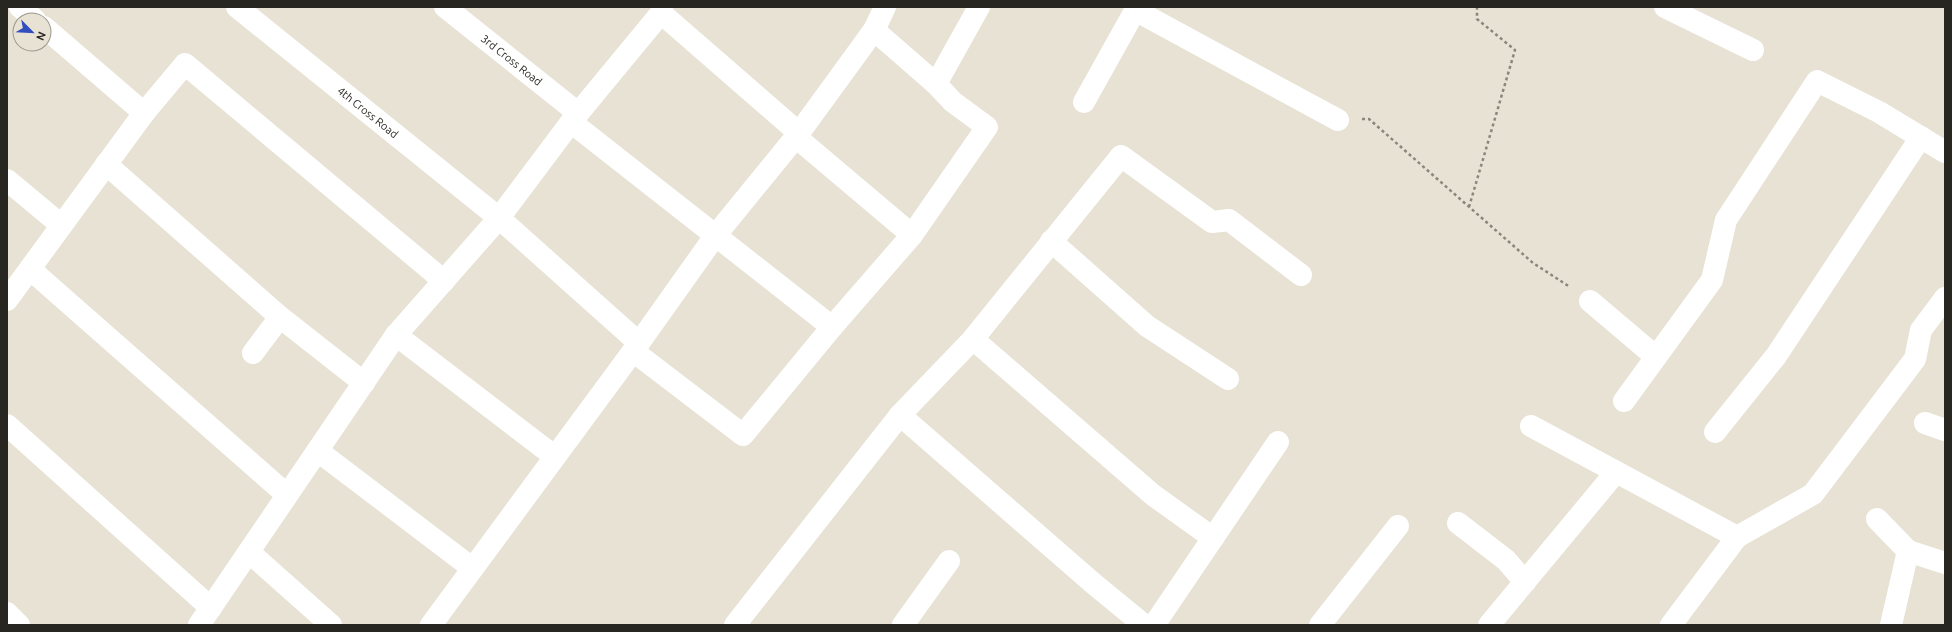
<svg xmlns="http://www.w3.org/2000/svg" width="1952" height="632" viewBox="0 0 1952 632" font-family="Ubuntu,sans-serif">
<rect width="100%" height="100%" fill="#e7e2d3"/>
<g fill="none" stroke-linecap="round" stroke-linejoin="round">
<path stroke="#89867c" stroke-width="2.5" stroke-dasharray="3 3" stroke-linecap="butt" d="M1362 119H1369L1533 263 1570 287
M1469 207 1515 50 1477 19V7"/>
<g stroke="#fff" stroke-width="22">
<path d="M20 7 35 20"/>
<path id="s1" d="M237 7 499 218 639 343"/>
<path id="s2" d="M445 7 578 113"/>
<path d="M1665 7 1753 50"/>
<path d="M1135 10 1338 120"/>
<path d="M661 13 799 133"/>
<path d="M44 27 144 113"/>
<path d="M936 84 979 7"/>
<path d="M1084 102 1137 7"/>
<path d="M571 122 832 327"/>
<path d="M796 137 912 235"/>
<path d="M106 164 280 317 253 353"/>
<path d="M7 180 61 225"/>
<path d="M1051 241 1147 326 1228 379"/>
<path d="M30 269 287 495"/>
<path d="M7 300 144 113 185 64 444 281"/>
<path d="M1590 301 1656 357"/>
<path d="M280 317 364 383"/>
<path d="M396 335 554 456"/>
<path d="M973 339 1153 495 1213 538"/>
<path d="M633 351 743 435 832 327 912 235 987 127 953 102 936 84 874 30"/>
<path d="M1624 401 1712 280 1726 220 1817 81 1879 112 1945 152"/>
<path d="M900 415 1094 584 1144 625"/>
<path d="M1925 423 1945 430"/>
<path d="M7 425 211 608"/>
<path d="M1531 426 1737 537"/>
<path d="M1715 432 1776 356 1921 137"/>
<path d="M318 451 472 568"/>
<path d="M1877 519 1908 551"/>
<path d="M1458 523 1506 560 1525 582"/>
<path d="M249 552 331 625"/>
<path d="M7 613 19 625"/>
<path d="M199 625 396 335 499 218 571 122 661 13 662 7"/>
<path d="M431 625 639 343 715 236 799 133 874 30 885 7"/>
<path d="M735 625 900 415 973 339 1121 156 1212 222 1229 220 1301 275"/>
<path d="M903 625 949 561"/>
<path d="M1154 625 1278 442"/>
<path d="M1320 625 1398 526"/>
<path d="M1489 625 1616 472"/>
<path d="M1671 625 1737 537 1813 494 1915 359 1921 330 1945 298"/>
<path d="M1891 625 1908 551 1945 563"/>
</g>
</g>
<g text-anchor="middle" stroke-width="3.5" stroke-linejoin="round" paint-order="stroke">
<g font-size="11" fill="#282621" stroke="#e7e2d3">
<text dy="4" stroke="none"><textPath href="#s2" startOffset="85">3rd Cross Road</textPath></text>
<text dy="4" stroke="none"><textPath href="#s1" startOffset="168">4th Cross Road</textPath></text>
</g>
</g>
<rect width="1952" height="632" fill="none" stroke="#282621" stroke-width="16"/>
<g transform="translate(32 32) rotate(114)"><circle r="19" fill="#e7e2d3" stroke="#9b978c"/>
<path d="M0-3L7 15L0 10L-7 15Z" fill="#314dbe"/>
<text y="-6" font-size="11" font-weight="bold" text-anchor="middle" fill="#282621">N</text>
</g>
</svg>
